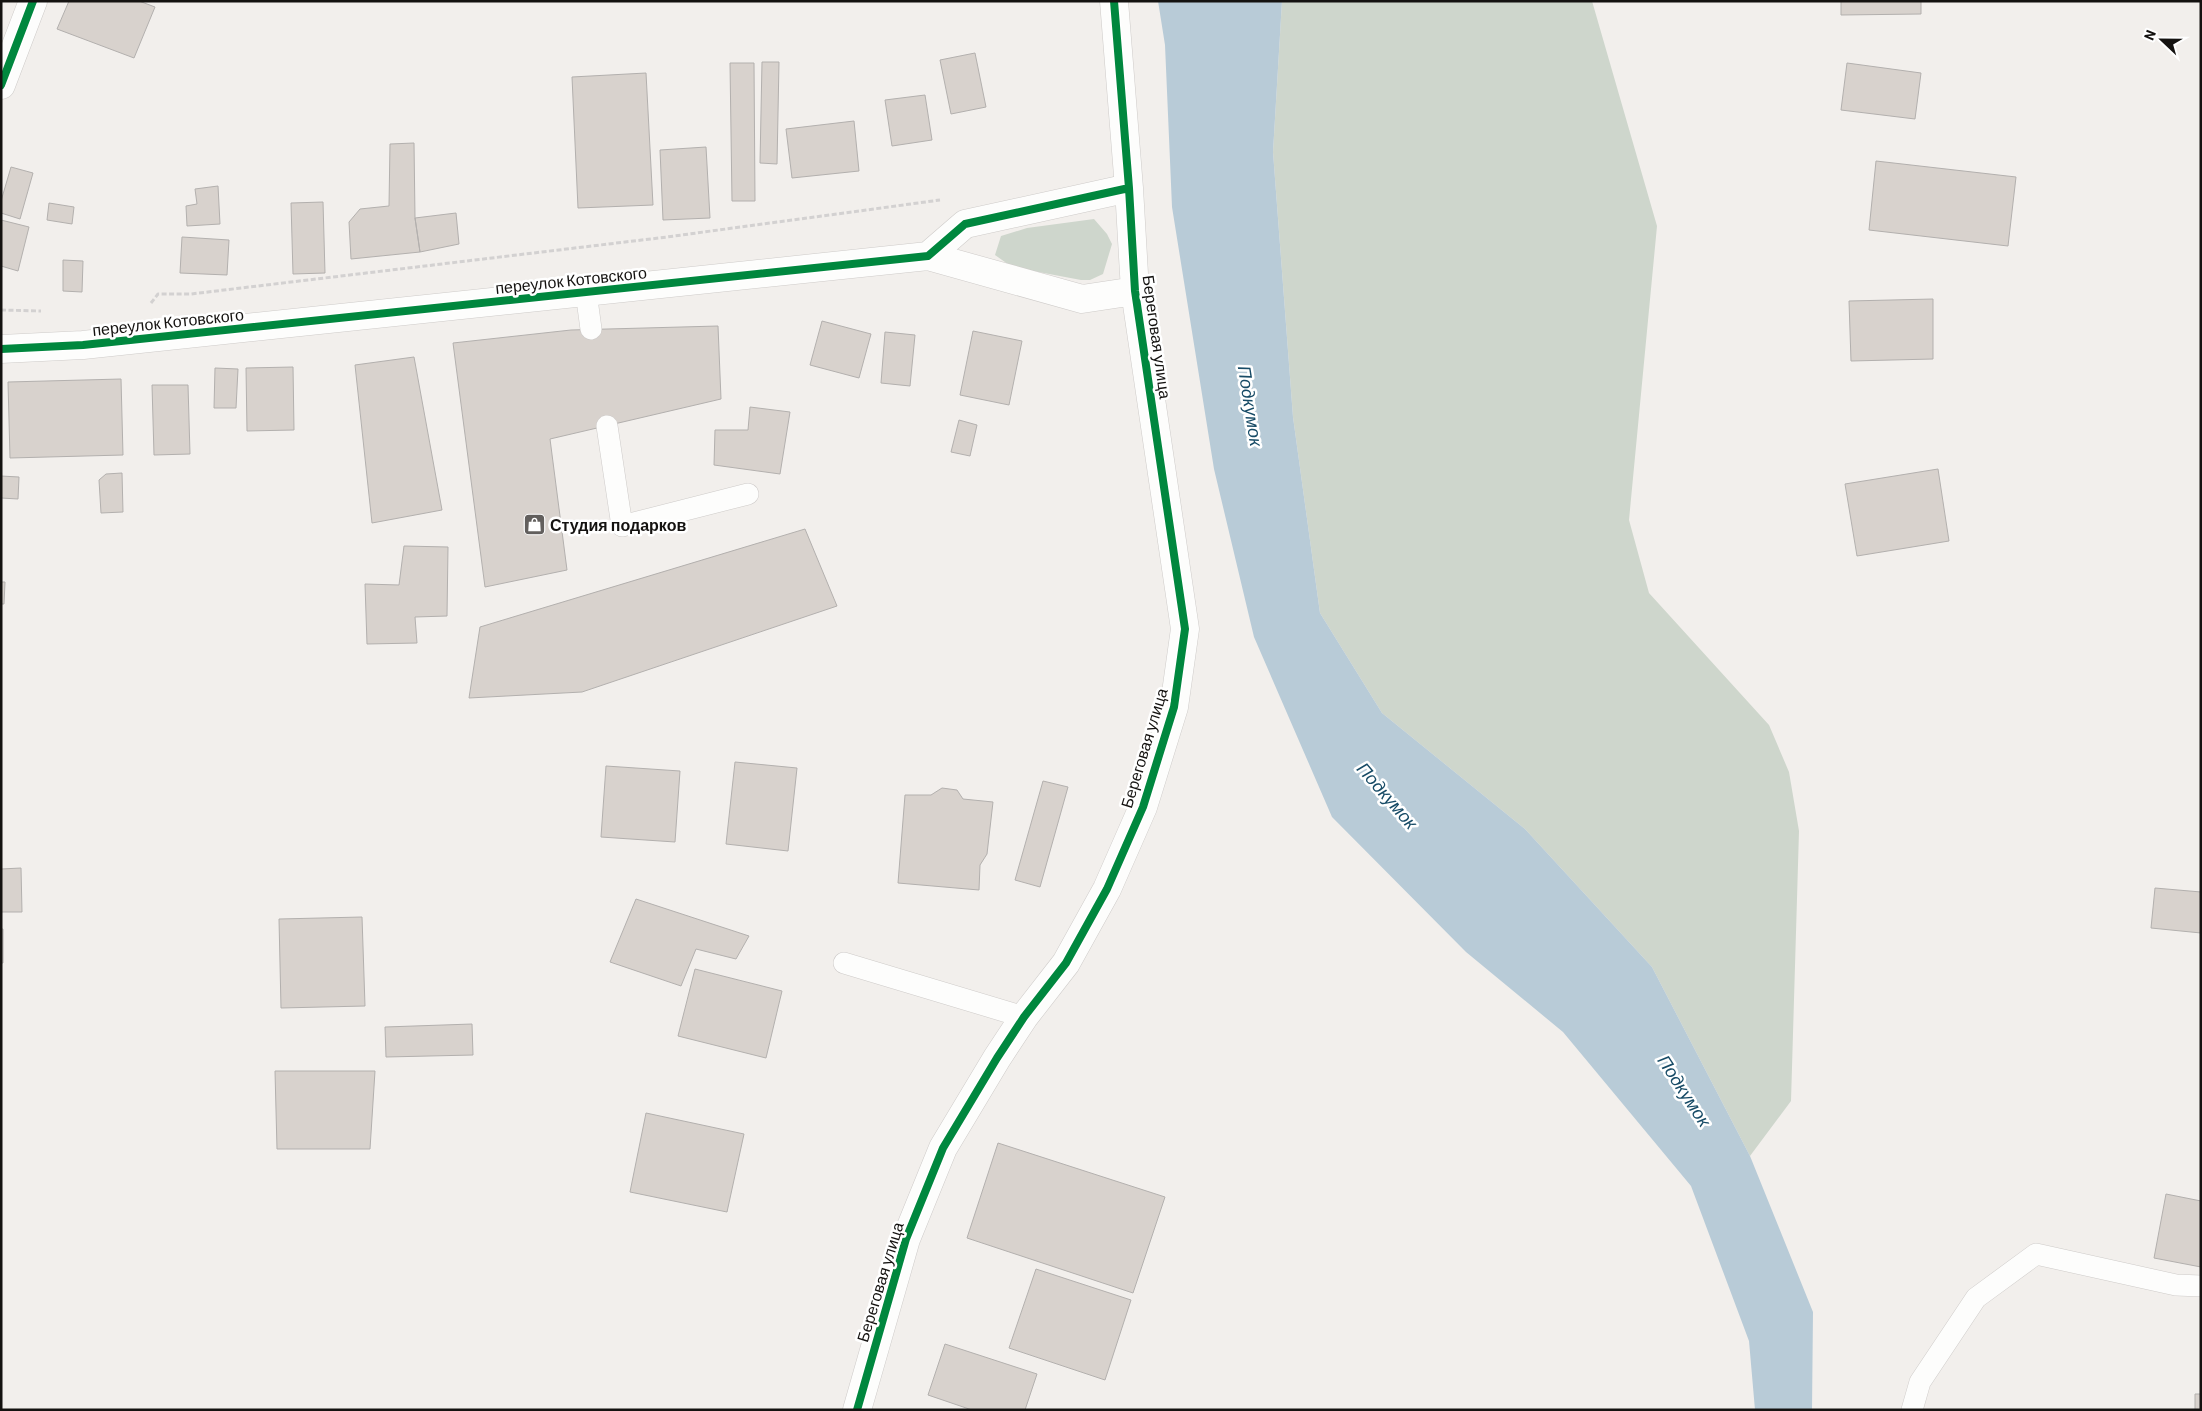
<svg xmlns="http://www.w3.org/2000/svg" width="2202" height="1411" viewBox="0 0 2202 1411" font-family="Barlow,sans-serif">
<rect width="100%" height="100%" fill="#f2efec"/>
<path fill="#ced6cc" d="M1282 1H1592L1657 226 1629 520 1649 593 1769 725 1789 772 1799 831 1791 1101 1750 1156 1652 967 1525 829 1382 713 1320 613 1293 417 1273 152Z
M1094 219 1107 234 1112 244 1103 274 1090 280H1081L1012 267 995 255 1001 236 1027 228Z"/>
<path fill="#b8cbd7" d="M1158 1H1282L1273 152 1293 417 1320 613 1382 713 1525 829 1652 967 1750 1156 1813 1312 1812 1410H1755L1749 1341 1691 1186 1563 1032 1466 952 1332 817 1254 637 1214 469 1172 207 1165 45Z"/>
<path fill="#d8d2cd" stroke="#b3b0ae" d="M69 1H139L155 7 134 58 57 29Z
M1841 1H1921V14L1841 15Z
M975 53 986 107 951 114 940 60Z
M762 62H779L777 164 760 163Z
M730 63H754L755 201H732Z
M1847 63 1921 73 1915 119 1841 110Z
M646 73 653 205 578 208 572 77Z
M925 95 932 140 892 146 885 100Z
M854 121 859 171 792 178 786 129Z
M414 143 415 218 420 252 351 259 349 222 360 209 389 206 390 144Z
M706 147 710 218 663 220 660 150Z
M1876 161 2016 177 2008 246 1869 230Z
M11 167 33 173 20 219 1 213V201Z
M218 186 220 224 187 226 186 206 197 204 195 189Z
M323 202 325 273 293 274 291 203Z
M49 203 74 207 72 224 47 220Z
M456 213 459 244 420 252 415 218Z
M1 220 29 227 18 271 1 266Z
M182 237 229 240 227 275 180 273Z
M63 260 83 261 82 292 63 291Z
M1933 299V359L1851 361 1849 301Z
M822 321 871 334 859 378 810 365Z
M718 326 721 399 550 439 567 570 485 587 453 343 571 330Z
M973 331 1022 341 1009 405 960 395Z
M885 332 915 335 910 386 881 383Z
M414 357 442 510 372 523 355 365Z
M293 367 294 430 247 431 246 368Z
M215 368 238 369 236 408H214Z
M121 379 123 455 10 458 8 382Z
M152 385H188L190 454 154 455Z
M750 407 790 412 780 474 714 465 715 430H748Z
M959 420 977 425 970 456 951 452Z
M1938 469 1949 541 1857 556 1845 484Z
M122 473 123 512 101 513 99 480 106 474Z
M1 476 19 477 18 499 1 498Z
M805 529 837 606 582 692 469 698 480 627Z
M404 546 448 547 447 616 415 617 417 643 367 644 365 584 399 585Z
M1 582H5L4 604H1Z
M735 762 797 768 788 851 726 844Z
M606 766 680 771 675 842 601 837Z
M1043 781 1068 787 1040 887 1015 880Z
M942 788 957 790 963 799 993 802 987 854 980 865 979 890 898 883 905 795H931Z
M21 868 22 912H1V869Z
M2155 888 2201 892V933L2151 928Z
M636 899 749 936 736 959 696 949 681 986 610 962Z
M362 917 365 1006 281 1008 279 919Z
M1 929H3V963H1Z
M695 969 782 991 766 1058 678 1036Z
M472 1024 473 1055 386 1057 385 1027Z
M275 1071H375L370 1149H277Z
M646 1113 744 1134 727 1212 630 1192Z
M998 1143 1165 1197 1133 1293 967 1238Z
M2166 1194 2201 1201V1267L2154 1258Z
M1036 1269 1131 1300 1105 1380 1009 1348Z
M945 1344 1037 1374 1025 1410H972L928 1395Z
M2195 1394H2201V1410H2195Z"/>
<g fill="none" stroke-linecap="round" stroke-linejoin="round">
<defs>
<path id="lane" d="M586 292 591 329
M607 426 622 526 748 494
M844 963 1024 1017
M1912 1410 1920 1382 1976 1298 2036 1254 2176 1285 2201 1286"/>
<path id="street" d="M1 85 33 1
M928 256 1082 299 1135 291
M1 349 83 345 928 256 965 224 1129 188
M857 1410 906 1239 943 1148 997 1058 1024 1017 1066 963 1107 889 1143 807 1174 707 1185 629 1135 291 1129 188 1114 1"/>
</defs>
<use href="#lane" stroke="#cecbc9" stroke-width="22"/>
<use href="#street" stroke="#cecbc9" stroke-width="29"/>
<path stroke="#d3d1d1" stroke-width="3" stroke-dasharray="5 2.5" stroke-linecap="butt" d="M151 303 158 294H191L667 237 940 200
M1 310 41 311"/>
<use href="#lane" stroke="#fdfdfc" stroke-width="21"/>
<use href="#street" stroke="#fdfdfc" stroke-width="28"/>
<defs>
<path id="cycleway" d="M1 85 33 1
M1 349 83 345 928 256 965 224 1129 188
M857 1410 906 1239 943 1148 997 1058 1024 1017 1066 963 1107 889 1143 807 1174 707 1185 629 1135 291 1129 188 1114 1"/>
</defs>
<use href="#cycleway" stroke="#fff" stroke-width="11"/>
<use href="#cycleway" stroke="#00873e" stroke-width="8"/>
</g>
<defs>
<symbol id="shop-square" viewBox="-11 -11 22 22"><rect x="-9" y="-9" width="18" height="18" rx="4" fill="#625f5d" stroke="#fff"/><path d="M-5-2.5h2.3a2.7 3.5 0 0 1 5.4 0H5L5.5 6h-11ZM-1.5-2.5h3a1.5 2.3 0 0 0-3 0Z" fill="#fff"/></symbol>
</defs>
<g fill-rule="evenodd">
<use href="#shop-square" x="522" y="512" width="25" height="25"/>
</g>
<g text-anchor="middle" stroke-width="5" stroke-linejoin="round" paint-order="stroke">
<g font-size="16" fill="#141210" stroke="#fff">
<text transform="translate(571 280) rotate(-6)" y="6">переулок Котовского</text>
<text transform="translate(168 322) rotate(-6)" y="6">переулок Котовского</text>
<text transform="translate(1157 337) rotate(82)" y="6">Береговая улица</text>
<text transform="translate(1144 748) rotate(-73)" y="6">Береговая улица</text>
<text transform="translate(880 1282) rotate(-73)" y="6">Береговая улица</text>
</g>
<g font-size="16" font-weight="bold" fill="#141210" stroke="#fff" text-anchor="start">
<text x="550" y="531">Студия подарков</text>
</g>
<g font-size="18" font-style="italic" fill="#174b66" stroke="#fff">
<text transform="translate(1250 406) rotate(81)" y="6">Подкумок</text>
<text transform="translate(1387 796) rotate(49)" y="6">Подкумок</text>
<text transform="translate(1684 1091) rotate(57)" y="6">Подкумок</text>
</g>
</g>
<rect width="2202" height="1411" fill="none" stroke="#141210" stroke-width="5"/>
<g transform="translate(2162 40) rotate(292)" stroke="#ffffff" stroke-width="4" paint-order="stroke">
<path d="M0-4L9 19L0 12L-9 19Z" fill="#141210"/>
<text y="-8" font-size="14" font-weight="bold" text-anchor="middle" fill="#141210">N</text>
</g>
</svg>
